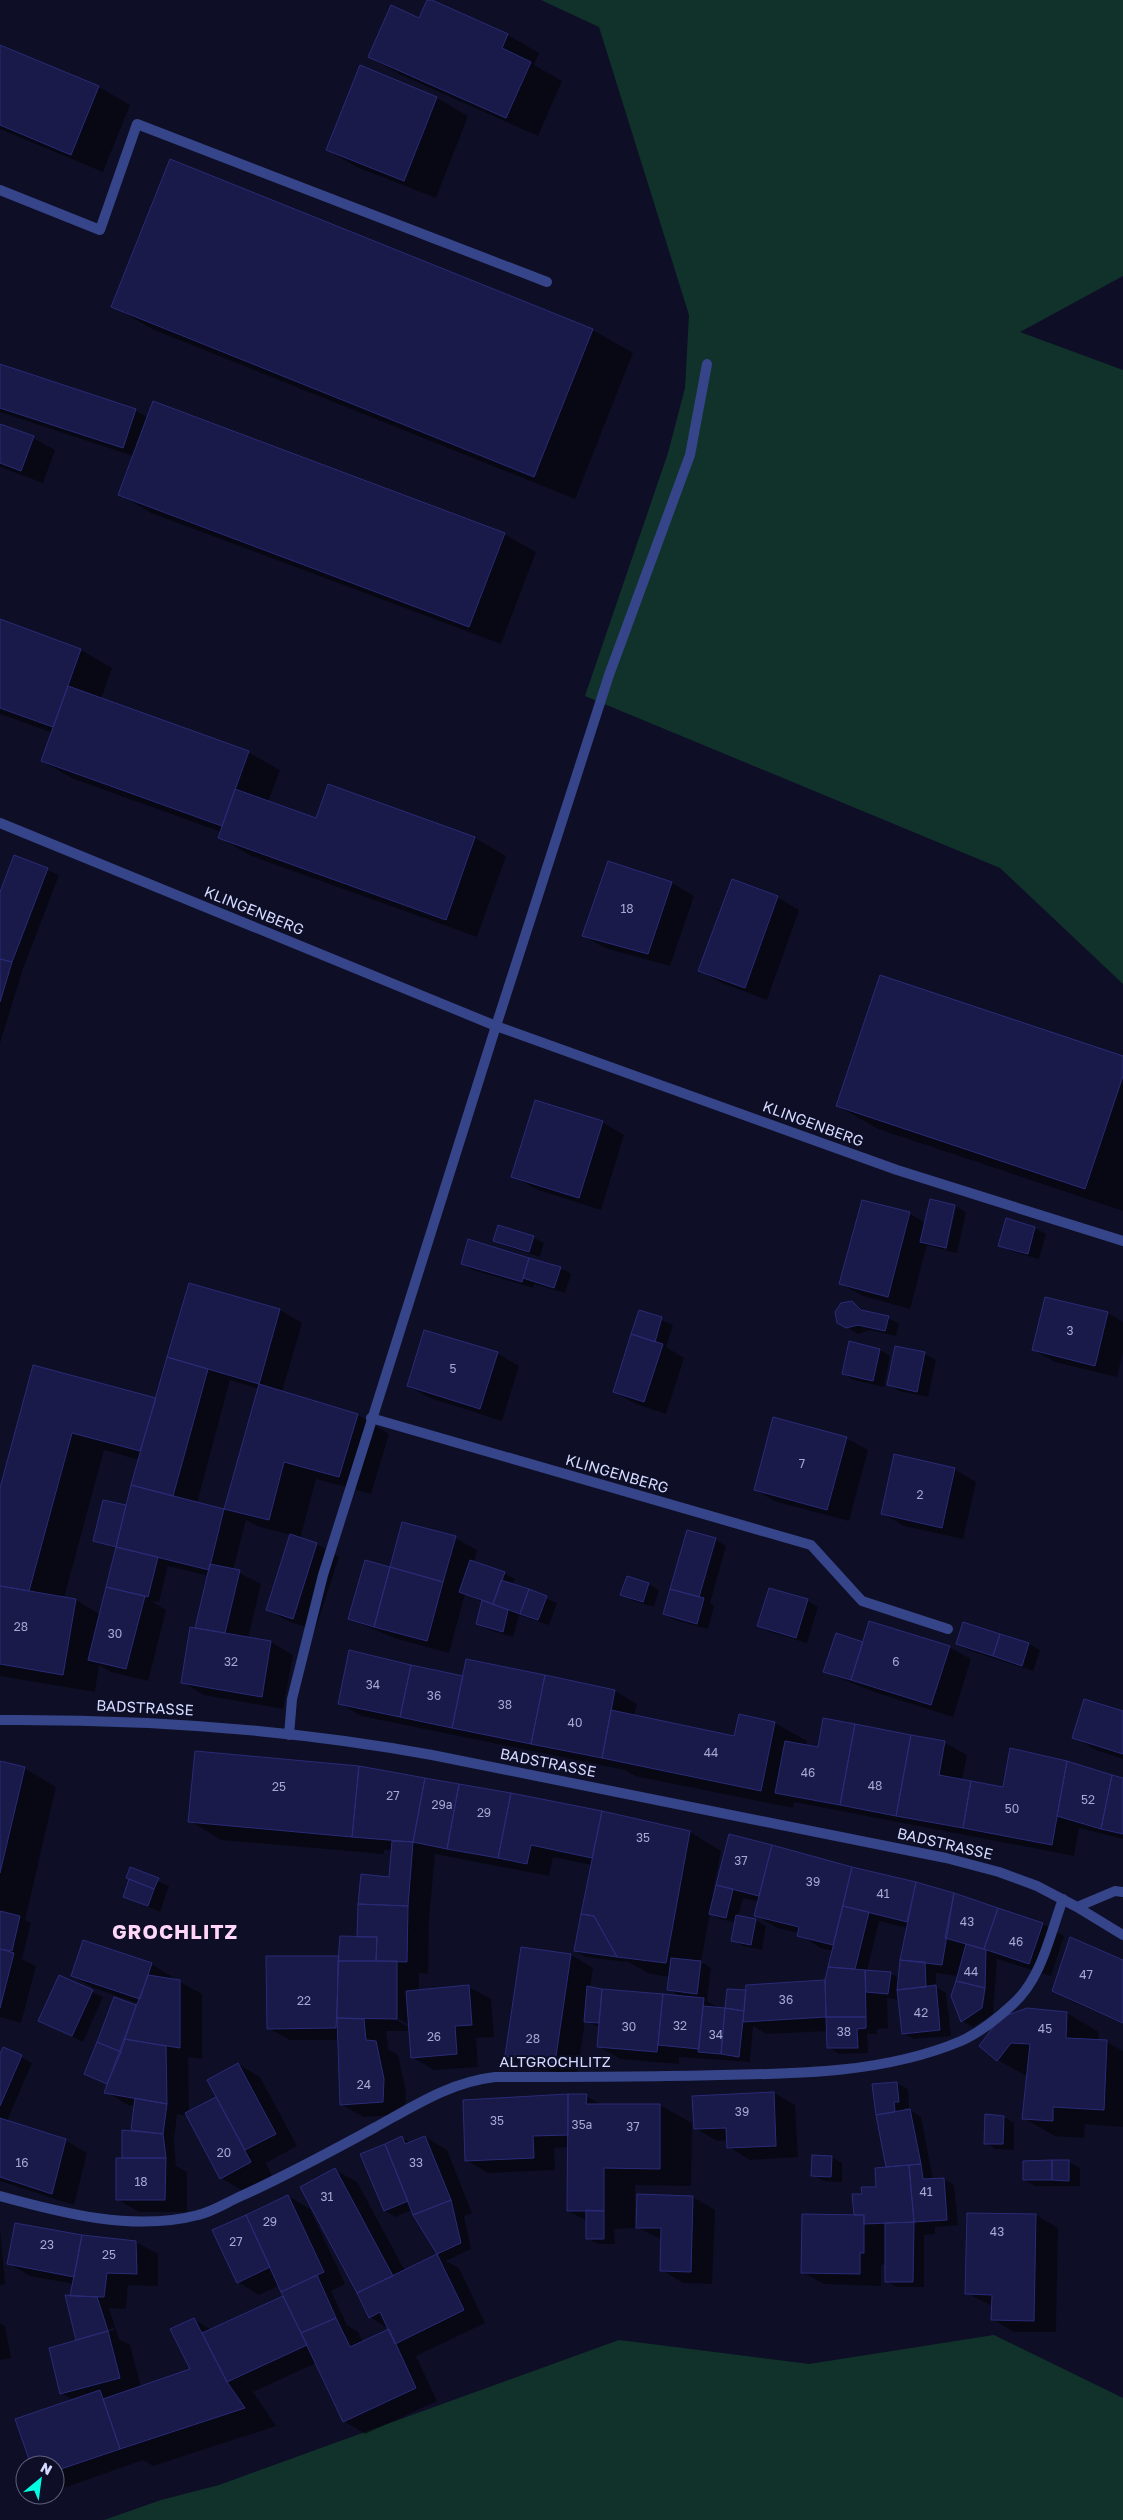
<svg xmlns="http://www.w3.org/2000/svg" width="1123" height="2520" viewBox="0 0 1123 2520" font-family="'Golos Text',sans-serif">
<rect width="100%" height="100%" fill="#0e0f27"/>
<path fill="#11322a" d="M541 0H1123V276L1020 332 1123 370V984L1000 868 585 696 668 453 685 388 689 315 599 27Z
M994 2335 1123 2398V2520H104L161 2500 219 2485 619 2340 809 2364Z"/>
<path fill="#0007" fill-rule="evenodd" d="M429 0 508 35 539 53 534 65 562 81 538 136 401 75 369 57 420 19Z
M0 46 99 87 130 105 103 172 0 129Z
M360 67 437 98 468 116 436 198 359 168 327 150Z
M170 161 593 330 633 353 575 499 152 329 112 306Z
M0 366 135 410 148 418 504 534 536 552 501 644 151 513 119 494 133 456 0 412Z
M0 426 33 438 55 450 43 483 0 467Z
M0 621 81 650 112 668 101 699 248 752 280 770 268 802 316 819 329 786 475 838 506 856 477 937 251 856 219 837 221 832 74 779 42 761 53 733 0 714Z
M15 856 59 875 23 969 0 1043V896Z
M609 863 672 883 694 896 670 966 605 948 584 936Z
M777 897 799 910 767 1000 722 983 700 971Z
M1123 1058V1211L878 1129 838 1106Z
M602 1122 624 1135 601 1210 535 1189 513 1176Z
M931 1200 955 1206 966 1212 957 1253 946 1251 956 1207H954L944 1250 927 1245 910 1309 863 1296 841 1284 863 1201 910 1214 926 1223Z
M1007 1220 1035 1228 1046 1234 1039 1259 1011 1251 1000 1245Z
M533 1237 544 1243 540 1257 506 1246 495 1240Z
M462 1264 560 1268 571 1274 565 1293 534 1284 533 1288 473 1270Z
M190 1284 280 1310 302 1323 282 1392 358 1415 389 1434 371 1494 316 1479 300 1539 317 1544 339 1557 315 1630 290 1622 268 1610 291 1535 257 1526 246 1520 233 1570 261 1584 248 1638 271 1642 293 1655 283 1709 204 1695 182 1682 209 1576 168 1566 159 1602 151 1601 166 1610 148 1681 111 1672 99 1665 95 1692 0 1676V1493L34 1367 156 1399ZM230 1380 259 1389 225 1510 197 1503ZM104 1450 139 1460 126 1506 104 1501 94 1540 117 1549 101 1615 76 1600 64 1598Z
M852 1302 867 1313 888 1318 899 1324 896 1336 870 1330 858 1334 847 1327Z
M640 1311 673 1325 666 1347 684 1358 666 1414 636 1404 614 1392Z
M1108 1313 1123 1322V1352L1117 1377 1055 1362 1033 1350Z
M896 1348 925 1354 936 1360 928 1397 899 1391 888 1384Z
M880 1350 890 1356 884 1387 854 1380 843 1374Z
M497 1353 519 1366 502 1421 430 1398 408 1386Z
M846 1438 868 1450 849 1521 777 1502 755 1490Z
M954 1469 976 1482 963 1539 904 1526 882 1513Z
M455 1538 477 1550 474 1562 504 1573 515 1579 512 1585 557 1603 549 1625 519 1615 513 1637 489 1630 478 1624 483 1602 465 1594 449 1653 397 1639 349 1619 391 1568Z
M715 1539 726 1546 710 1603 714 1606 708 1629 675 1620 664 1614Z
M648 1584 659 1590 654 1607 633 1601 622 1594Z
M770 1589 808 1601 818 1607 807 1643 770 1632 759 1626Z
M964 1623 1029 1644 1040 1650 1033 1671 968 1650 957 1644Z
M864 1643 949 1647 971 1659 953 1717 874 1692 825 1672Z
M467 1661 615 1691 637 1704 634 1716 735 1737 740 1715 775 1723 807 1741 806 1746 819 1748 824 1720 945 1743 967 1755 962 1780 1004 1788 1123 1780V1839L1079 1828 1074 1856 794 1802 793 1808 635 1776 625 1770 361 1716 339 1703 464 1678Z
M1123 1712V1759L1096 1750 1074 1737Z
M0 1763 24 1768 56 1787 25 1920 31 1923 22 1959 36 1966 21 2023 0 2017Z
M601 1812 690 1832 721 1851 713 1893H716L730 1836 916 1883 1043 1924 1064 1936 1051 1976 997 1959 993 2014 973 2027 962 2021 953 1996 958 1976 936 1973V1987L946 1993 951 2036 914 2039 903 2033 899 2000 887 1998 888 2028 877 2029V2034H867L868 2053 839 2054 828 2047V2031L766 2034 753 2026 750 2062 679 2057V2064L620 2059 598 2046 600 2027 585 2021 577 2075 529 2068 507 2055 571 1955 593 1968 590 1988 682 1997 668 1989 670 1977 650 1974 625 1960 626 1962 586 1957 575 1951 592 1865 553 1857 549 1876 435 1854 429 1919 428 1974 419 1973V1991L469 1987 491 1999 494 2037 476 2038 478 2067 434 2070 412 2057 410 2031H386L388 2049 398 2055 406 2092 405 2114 363 2117 341 2104 338 2040H290L268 2028 340 1957 363 1938 390 1878 393 1850H384V1854L221 1840 190 1821ZM743 1898 759 1902 755 1915 777 1928 799 1933 820 1948 833 1951 826 1982 745 1992 726 2009H720L707 2001 711 1968 701 1962 710 1913 721 1919 736 1923 733 1940 743 1946 762 1950 766 1926 755 1920 738 1917ZM879 1921 907 1928 899 1978 891 1974 867 1971ZM392 2015 410 2025V2028L391 2017Z
M131 1869 169 1886 160 1912 124 1896 130 1879Z
M1071 1938 1123 1961V2023L1075 2003 1053 1990Z
M151 1964 173 1977 172 1980 180 1982 202 1994V2059L188 2057 189 2113 218 2097 238 2064 260 2077 297 2146 266 2163 272 2175 243 2191 221 2178 188 2116 177 2114 174 2141 176 2166 187 2172V2212H139L117 2199 135 2106 128 2105 106 2092 109 2085 85 2074 115 1999 138 2008 140 2004 94 1988 72 1976Z
M60 1977 103 1997 83 2042 51 2026Z
M1027 2010 1067 2013 1099 2032 1098 2041 1107 2042 1123 2051V2127L1085 2124 1084 2138 1055 2136 1023 2118 1028 2077 998 2060Z
M0 2057H21L32 2063 7 2121 65 2140 87 2153 74 2205 0 2181Z
M897 2083 908 2089 909 2108H904L905 2111 910 2110 921 2117 933 2180 944 2179 954 2185 958 2225 935 2227V2234L924 2235V2287H897L886 2281V2264L881 2265V2286L824 2284 802 2272 855 2216 863 2195 877 2188 888 2168 874 2085Z
M774 2093 795 2105 798 2157 750 2160 729 2147 728 2140 717 2141 695 2128Z
M586 2096 602 2105H660L692 2123 691 2186 635 2185V2224L693 2197 715 2210 712 2284 683 2283 662 2270V2240L635 2226V2228L614 2229 615 2244H598L587 2238V2221L568 2211 569 2147 554 2148 555 2170 488 2173 466 2160Z
M1004 2117 1014 2123V2150L996 2149 985 2143Z
M425 2137 447 2150 472 2213 464 2216 471 2249 446 2261 459 2268 485 2323 416 2356 437 2401 365 2434 344 2421 316 2363 253 2392 276 2426 153 2466 143 2460 58 2490 55 2488V2465H32L73 2400 61 2393 79 2341 77 2339 71 2297 74 2284 30 2276 8 2263 82 2237 136 2242 158 2254V2286L128 2285 126 2309 109 2308 119 2339 130 2345 141 2387 192 2369 194 2320 212 2330 286 2299 280 2285 259 2295 238 2282 288 2196 310 2209 345 2284 331 2291 347 2325 358 2332 363 2343 390 2330 370 2317 335 2170 357 2182 405 2271 439 2255 412 2210 395 2217 385 2211 402 2138 411 2143ZM114 2328 115 2330 84 2339V2336Z
M832 2157 842 2163V2182L824 2181 813 2175Z
M1024 2162H1069L1080 2168V2186H1035L1024 2180Z
M1036 2215 1058 2228 1056 2332H1014L992 2319V2306L967 2293Z
M0 2227 5 2284 0 2285Z
M0 2323 5 2326 11 2358 0 2360Z"/>
<path fill="#19194a" stroke="#2a2b77" d="M427 0H432L508 34 502 48 531 62 506 118 368 57 391 5 419 18Z
M0 45 99 86 71 155 0 125Z
M360 65 437 97 404 181 326 150Z
M170 159 593 329 534 477 111 307Z
M0 364 136 409 123 448 0 408Z
M153 401 505 533 469 627 118 495Z
M0 424 34 436 21 471 0 463Z
M0 619 81 649 53 727 0 708Z
M68 686 249 751 222 826 41 761Z
M328 784 475 837 446 920 218 838 235 789 316 818Z
M14 855 48 868 12 962 0 959V892Z
M608 861 672 882 648 954 582 936Z
M732 879 778 896 745 988 698 971Z
M0 959 12 962 0 1002Z
M880 975 1123 1056V1076L1085 1189 836 1106Z
M535 1100 603 1121 579 1198 511 1177Z
M930 1199 955 1205 946 1248 920 1242Z
M862 1200 910 1212 888 1297 839 1284Z
M1006 1218 1035 1227 1028 1254 998 1246Z
M498 1225 534 1236 529 1252 493 1241Z
M468 1239 529 1258 522 1282 461 1264Z
M529 1258 561 1267 554 1288 523 1278Z
M189 1283 280 1309 259 1384 167 1357Z
M1045 1297 1108 1312 1095 1366 1032 1350Z
M852 1301 861 1310 889 1316 885 1331 858 1325 846 1328 837 1323 835 1312 841 1303Z
M639 1310 662 1317 655 1342 631 1334Z
M424 1330 498 1352 480 1409 407 1386Z
M631 1334 663 1344 644 1402 613 1392Z
M849 1341 880 1349 873 1381 842 1374Z
M895 1346 925 1352 917 1392 887 1385Z
M167 1357 208 1369 173 1496 131 1485Z
M33 1365 156 1398 140 1451 72 1433 29 1591 0 1586V1488Z
M259 1384 358 1414 339 1477 284 1462 269 1520 224 1509Z
M773 1417 847 1437 827 1510 754 1490Z
M894 1454 955 1468 942 1528 881 1514Z
M131 1485 224 1509 209 1570 116 1547Z
M103 1500 126 1505 116 1547 93 1541Z
M402 1522 456 1536 443 1582 390 1567Z
M687 1530 716 1538 699 1597 670 1589Z
M290 1534 317 1543 293 1619 266 1610Z
M116 1547 158 1557 148 1597 106 1587Z
M365 1560 390 1567 374 1627 348 1619Z
M470 1560 505 1572 493 1604 459 1592Z
M210 1564 240 1570 225 1633 195 1628Z
M390 1567 443 1582 427 1641 374 1627Z
M627 1576 649 1583 643 1602 620 1595Z
M501 1580 529 1589 520 1614 493 1604Z
M0 1586 76 1599 63 1675 0 1664Z
M106 1587 145 1596 126 1669 88 1660Z
M769 1588 808 1599 796 1638 757 1626Z
M529 1589 547 1596 538 1620 520 1614Z
M670 1589 704 1598 697 1624 663 1614Z
M482 1600 508 1610 503 1632 476 1624Z
M869 1621 950 1646 931 1705 851 1680Z
M963 1622 1000 1634 993 1656 956 1644Z
M190 1627 271 1641 262 1697 181 1683Z
M836 1633 863 1642 851 1680 823 1672Z
M1000 1634 1029 1643 1022 1666 993 1656Z
M349 1650 411 1665 400 1717 338 1704Z
M466 1659 545 1675 531 1744 452 1728Z
M411 1665 463 1676 452 1728 400 1717Z
M545 1675 615 1690 602 1758 531 1744Z
M1084 1699 1123 1711V1754L1072 1738Z
M611 1710 734 1736 739 1714 775 1722 761 1791 602 1758Z
M823 1718 855 1724 840 1805 775 1793 785 1741 818 1747Z
M855 1724 911 1735 896 1816 840 1805Z
M911 1735 945 1741 939 1775 971 1781 963 1828 896 1816Z
M1010 1748 1067 1761 1052 1845 963 1828 971 1781 1003 1787Z
M195 1751 359 1766 352 1837 188 1822Z
M0 1761 25 1767 0 1873Z
M1067 1761 1112 1775 1101 1829 1057 1816Z
M359 1766 425 1778 413 1842 352 1837Z
M1112 1775 1123 1778V1834L1101 1829Z
M425 1778 459 1784 447 1849 413 1842Z
M459 1784 511 1793 498 1858 447 1849Z
M511 1793 602 1811 592 1858 531 1845 527 1864 498 1858Z
M602 1811 690 1831 666 1963 617 1957 594 1916 581 1914Z
M729 1834 772 1845 759 1896 716 1885Z
M392 1841 413 1842 408 1906 358 1904 361 1874 389 1877Z
M772 1845 852 1867 833 1945 797 1936 799 1927 754 1916Z
M130 1867 159 1878 154 1889 126 1878Z
M852 1867 916 1882 907 1922 843 1906Z
M129 1879 154 1889 148 1906 123 1897Z
M916 1882 954 1893 942 1965 900 1960Z
M716 1885 733 1889 726 1918 709 1914Z
M954 1893 998 1908 984 1949 945 1938Z
M358 1904 408 1906 407 1962 376 1961 377 1937H357Z
M843 1906 869 1912 855 1969 828 1967Z
M998 1908 1043 1923 1029 1964 984 1949Z
M0 1911 20 1916 12 1951 0 1949Z
M581 1914 594 1916 617 1957 574 1951Z
M736 1915 756 1919 751 1945 731 1941Z
M340 1936 377 1937 376 1961H338Z
M1070 1937 1123 1960V2023L1052 1991Z
M83 1940 152 1963 140 1999 71 1976Z
M966 1944 986 1950 985 1988 956 1981Z
M521 1947 571 1954 555 2063 505 2056Z
M0 1949 14 1953 0 2008Z
M266 1956H339L336 2028 267 2029Z
M671 1958 701 1961 697 1994 667 1990Z
M900 1960 925 1962 926 1987 897 1990Z
M338 1961H397V2019L337 2018Z
M828 1967 865 1970 866 2017H826L825 1980Z
M865 1970 891 1972 888 1994 866 1992Z
M59 1975 93 1990 72 2036 38 2021Z
M148 1975 180 1980V2048L124 2039Z
M825 1980 826 2017 743 2022 746 1985Z
M956 1981 985 1988 982 2008 961 2022 951 1996Z
M469 1985 472 2025 455 2026 457 2054 411 2058 406 1991Z
M936 1985 940 2030 902 2034 897 1990Z
M587 1986 602 1989 599 2023 584 2022Z
M602 1989 663 1994 657 2052 597 2047Z
M727 1989 746 1990 744 2011 725 2008Z
M663 1994 704 1998 699 2049 658 2045Z
M114 1997 136 2005 121 2052 97 2042Z
M703 2006 725 2008 721 2054 698 2052Z
M725 2008 744 2011 739 2057 721 2054Z
M1027 2008 1067 2012 1066 2038 1107 2040 1104 2110 1053 2107V2121L1022 2119 1030 2044 1011 2043 997 2061 979 2046 1000 2018Z
M826 2017H866V2028L857 2029 858 2048H827Z
M337 2018 364 2019 366 2040 376 2041 384 2079 383 2102 340 2105Z
M124 2039 166 2046 167 2104 104 2093Z
M97 2042 121 2052 107 2084 84 2074Z
M3 2047 22 2055 0 2106V2054Z
M238 2063 276 2134 245 2150 207 2080Z
M897 2082 899 2102H894L895 2112 876 2115 872 2084Z
M774 2092 776 2146 727 2148 726 2128 694 2129 692 2096Z
M568 2094V2135L533 2136 534 2158 465 2161 463 2100Z
M568 2094H587L586 2104H660V2169L604 2168V2211H567Z
M216 2097 251 2162 220 2179 185 2113Z
M135 2098 167 2104 163 2134 131 2130Z
M910 2109 921 2164 886 2167 876 2115Z
M985 2114 1004 2116 1003 2144H984Z
M0 2118 66 2139 52 2194 0 2177Z
M122 2130 163 2134 166 2158H122Z
M402 2136 405 2144 425 2136 451 2200 413 2215 385 2144Z
M385 2144 408 2201 384 2211 360 2154Z
M812 2155 832 2156 831 2177 811 2176Z
M116 2158H166L165 2200H116Z
M1052 2160H1069V2181L1052 2180Z
M1052 2160V2180H1023V2161Z
M921 2164 923 2179 944 2178 947 2220 914 2222 909 2165Z
M909 2165 914 2222 864 2224V2215H854L852 2194H862L861 2187H876L875 2168Z
M335 2168 393 2276 357 2293 300 2187Z
M637 2194 693 2196 691 2272 660 2271 661 2228H636Z
M288 2195 324 2272 281 2292 246 2215Z
M451 2200 461 2243 437 2254 413 2215Z
M586 2210 604 2211V2239H586Z
M967 2213 1036 2214 1034 2321 991 2320 992 2295 965 2294Z
M802 2214 864 2215V2253H860V2274L801 2273Z
M246 2215 270 2267 237 2283 212 2230Z
M914 2222 913 2282H885V2223Z
M15 2223 82 2235 74 2277 7 2264Z
M82 2235 136 2241 137 2274 107 2273 104 2297 70 2296Z
M437 2254 464 2310 395 2344 380 2312 369 2318 357 2293Z
M317 2275 336 2318 301 2333 281 2292Z
M65 2295 97 2297 108 2331 76 2340Z
M283 2296 307 2345 227 2382 202 2333Z
M194 2318 227 2382 245 2408 120 2449 103 2399 190 2369 170 2329Z
M336 2318 350 2347 389 2329 416 2388 343 2422 301 2333Z
M108 2331 120 2378 60 2394 49 2348Z
M100 2390 120 2449 55 2471V2465H31L15 2419Z"/>
<g fill="none" stroke-linecap="round" stroke-linejoin="round">
<path stroke="#364589" stroke-width="10" d="M0 190 100 230 137 124 547 282
M707 364 690 455 609 675 496 1026 897 1170 1123 1241
M371 1418 811 1545 862 1601 948 1629"/>
<path stroke="#364589" stroke-width="10" d="M0 823 496 1026 323 1575 292 1699 289 1735
M0 1720C145 1719 289 1729 432 1755L946 1858 999 1872 1037 1886 1077 1907 1123 1935
M1077 1907 1115 1891 1123 1892
M0 2196C62 2213 134 2232 198 2215 212 2212 226 2203 239 2197 286 2176 330 2152 374 2128 414 2106 450 2082 495 2077 570 2077 644 2077 719 2075 799 2074 885 2073 961 2041 979 2033 999 2017 1013 2004 1042 1978 1050 1934 1063 1899"/>
</g>
<g text-anchor="middle" stroke-width="4" stroke-linejoin="round" paint-order="stroke">
<g font-size="12" fill="#a5a9d2">
<text x="627" y="913">18</text>
<text x="1070" y="1335">3</text>
<text x="453" y="1373">5</text>
<text x="802" y="1468">7</text>
<text x="920" y="1499">2</text>
<text x="21" y="1631">28</text>
<text x="115" y="1638">30</text>
<text x="231" y="1666">32</text>
<text x="896" y="1666">6</text>
<text x="373" y="1689">34</text>
<text x="434" y="1700">36</text>
<text x="505" y="1709">38</text>
<text x="575" y="1727">40</text>
<text x="711" y="1757">44</text>
<text x="808" y="1777">46</text>
<text x="875" y="1790">48</text>
<text x="279" y="1791">25</text>
<text x="393" y="1800">27</text>
<text x="1088" y="1804">52</text>
<text x="442" y="1809">29a</text>
<text x="1012" y="1813">50</text>
<text x="484" y="1817">29</text>
<text x="643" y="1842">35</text>
<text x="741" y="1865">37</text>
<text x="813" y="1886">39</text>
<text x="883" y="1898">41</text>
<text x="967" y="1926">43</text>
<text x="1016" y="1946">46</text>
<text x="971" y="1976">44</text>
<text x="1086" y="1979">47</text>
<text x="786" y="2004">36</text>
<text x="304" y="2005">22</text>
<text x="921" y="2017">42</text>
<text x="680" y="2030">32</text>
<text x="629" y="2031">30</text>
<text x="1045" y="2033">45</text>
<text x="844" y="2036">38</text>
<text x="716" y="2039">34</text>
<text x="434" y="2041">26</text>
<text x="533" y="2043">28</text>
<text x="364" y="2089">24</text>
<text x="742" y="2116">39</text>
<text x="497" y="2125">35</text>
<text x="582" y="2129">35a</text>
<text x="633" y="2131">37</text>
<text x="224" y="2157">20</text>
<text x="22" y="2167">16</text>
<text x="416" y="2167">33</text>
<text x="141" y="2186">18</text>
<text x="926" y="2196">41</text>
<text x="327" y="2201">31</text>
<text x="270" y="2226">29</text>
<text x="997" y="2236">43</text>
<text x="236" y="2246">27</text>
<text x="47" y="2249">23</text>
<text x="109" y="2259">25</text>
</g>
<g font-size="15" fill="#d4d9ff" stroke="#0e0f27">
<text transform="translate(254 911) rotate(22)" y="5">KLINGENBERG</text>
<text transform="translate(813 1124) rotate(20)" y="5">KLINGENBERG</text>
<text transform="translate(617 1474) rotate(16)" y="5">KLINGENBERG</text>
<text transform="translate(145 1708) rotate(3)" y="5">BADSTRASSE</text>
<text transform="translate(548 1763) rotate(11)" y="5">BADSTRASSE</text>
<text transform="translate(945 1844) rotate(13)" y="5">BADSTRASSE</text>
<text x="555" y="2067">ALTGROCHLITZ</text>
</g>
<g font-size="20" font-weight="bold" letter-spacing="1" fill="#ffd6f9" stroke="#0e0f27">
<text x="175" y="1939">GROCHLITZ</text>
</g>
</g>
<g transform="translate(40 2480) rotate(29)"><circle r="24" fill="#0e0f27" stroke="#5d607d"/>
<path d="M0-4L9 19L0 12L-9 19Z" fill="#00ffe2"/>
<text y="-8" font-size="14" font-weight="bold" text-anchor="middle" fill="#d4d9ff">N</text>
</g>
</svg>
